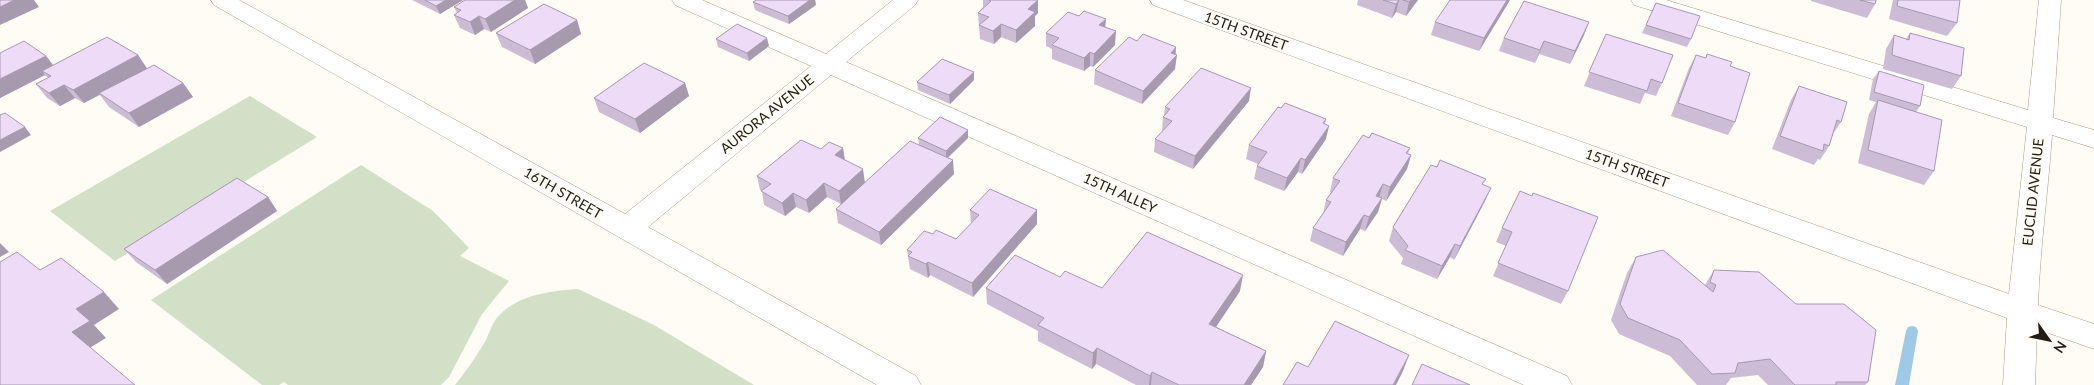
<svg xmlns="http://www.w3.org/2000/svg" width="2094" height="385" viewBox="0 0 2094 385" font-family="Lato,sans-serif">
<rect width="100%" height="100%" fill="#fffbf5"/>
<path fill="#d1e0c7" d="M250 96 317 137 115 261 50 211Z
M361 165 433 211 469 248 460 256 509 281 482 314 449 377 441 385H288L284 382 279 385H262L151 300Z
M578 289 654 325 754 385H455C466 371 477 356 486 340 489 333 492 325 496 319 515 295 550 291 578 289Z"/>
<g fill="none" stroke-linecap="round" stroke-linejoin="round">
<path fill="#a0c9e7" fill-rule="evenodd" d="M1912 326 1916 327 1918 331 1909 385H1895L1906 331 1908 327Z"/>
<defs>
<path id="minor" d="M211 0H239L625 214 811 66 675 5 672 0H702L826 54 893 0H918L915 5 846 62 1567 376 1572 385H1524L831 75 648 227 916 376 921 385H877L214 5Z
M1150 0H1183L2009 294 2027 127 1634 5 1631 0H1666L2028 110 2039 0H2061L2053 118 2094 130V148L2052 135C2048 192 2040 248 2038 305L2094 324V349L2037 329 2035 385H2003L2007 318 1153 5Z"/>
</defs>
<use href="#minor" stroke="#af9c81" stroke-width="1"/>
<use href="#minor" fill="#fff" fill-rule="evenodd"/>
</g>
<path fill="#cdbcd5" d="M412 0H463L440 14Z
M465 0H525L528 8 491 32 484 29 475 35 460 28 454 15 457 13 454 7Z
M756 0H815L816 5 789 24 755 10 753 2Z
M983 0H1038V13L1035 16V26L1016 43 1001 37 994 44 980 39 978 13 983 7Z
M1358 0H1418L1406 16 1396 12 1392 18 1357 5Z
M1510 0 1479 51 1431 35 1435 22Z
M1811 0H1876L1875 4 1867 18 1811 1Z
M1893 0H1960L1957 23 1947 36 1889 19Z
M1656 3 1691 39 1687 47 1642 33Z
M577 20 581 34 535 64 502 47 496 33Z
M1105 27 1115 45 1093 67 1090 66 1084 71 1052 59V49L1046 46V33Z
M1910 33 1961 76 1952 89 1883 69 1886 49 1894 35 1906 39Z
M1606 34 1662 83 1656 96 1645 93 1640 104 1584 86Z
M1584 35 1570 64 1539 54 1535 63 1499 51 1504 38Z
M716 39 769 46 749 61 718 47Z
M1137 41 1176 47 1175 69 1142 104 1094 84 1095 70Z
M0 53 46 56 53 65 138 55 147 68 183 83 193 97 139 127 109 107 100 95 84 103 75 98 60 106 47 98 36 84 48 78 45 75 0 98Z
M1696 55 1730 66 1735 122 1728 135 1671 116 1689 68Z
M1879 71 1920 106 1916 112 1934 171 1924 185 1858 163 1869 114 1876 102 1869 100 1873 79Z
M974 80 950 104 918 90 917 82Z
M685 83 689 96 640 133 599 112 594 98Z
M1799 86 1841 122 1833 134 1829 146 1820 160 1818 159 1814 165 1772 149 1791 100Z
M1249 101 1193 169 1154 152 1155 139 1163 131H1162L1163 117 1164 116 1165 107Z
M1281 108 1326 119 1325 124 1326 139 1302 174 1298 172 1284 191 1254 179 1257 166 1258 164 1246 159 1249 145Z
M918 138H968L948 158 954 174 881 245 838 223 836 209 841 204 827 197 809 213 796 207 785 216 764 205 762 191 760 190 757 176 821 149 843 148 845 160 865 183 919 144Z
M1369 138 1410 148 1408 154 1411 155 1407 169 1386 201 1382 199 1378 212 1365 231 1360 229 1343 256 1310 241 1313 228 1323 214 1326 200 1331 193 1330 192 1333 178Z
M1484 185 1485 201 1454 260 1450 257 1437 279 1401 264 1403 258 1389 241 1393 227Z
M1520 191 1568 291 1561 304 1493 276 1506 246 1496 242 1502 228Z
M268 197 277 211 167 284 136 262 124 249Z
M970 210 1037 224 973 297 930 275 928 278 910 269 907 250 933 234 956 239 971 224Z
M1636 257 1705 285 1714 270 1868 382 1865 385H1768L1758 375 1731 378 1726 385H1697L1670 356 1619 334 1611 320 1627 273Z
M1060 277 1102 288 1240 291 1216 327 1266 351 1263 367 1251 385H1136L1096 364 1092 369 1038 341V331L987 304 986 288Z"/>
<path fill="#a799ae" d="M14 0H34L39 7 0 25V7Z
M446 0H463L440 14 436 6Z
M515 0H525L528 8 491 32 485 19Z
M810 0H815L816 5 789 24 788 16Z
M1038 0V13L1035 16V26L1016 43V30L1028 9Z
M1399 0 1396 12 1392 18 1396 4Z
M1411 0H1418L1406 16 1409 2Z
M1507 0H1510L1479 51 1484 38Z
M479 16 484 29 475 35 470 22Z
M1106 19 1105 32 1099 25Z
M577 20 581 34 535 64 530 50Z
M1589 22 1584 35 1570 64 1575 51Z
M1001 24V37L994 44 993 31Z
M1116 31 1115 45 1093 67 1094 54Z
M767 38 769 46 749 61 747 53Z
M1544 41 1539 54 1535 63 1540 50Z
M1176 47 1175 57 1177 55 1175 69 1142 104 1143 91 1171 53Z
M1090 52V66L1084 71V58Z
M138 55 147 69 84 103 73 90Z
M46 56 56 69 42 71 45 75 0 98V79Z
M974 72V80L950 104 949 95Z
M183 83 193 97 139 127 129 113Z
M685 83 689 96 640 133 635 119Z
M64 85 75 98 60 106 49 93Z
M1251 88 1249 101 1193 169 1195 156Z
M1329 126 1326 139 1302 174 1305 160Z
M25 127 31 135 0 152V140Z
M968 130V138L946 159V151Z
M843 148 845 162 835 155Z
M1411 155 1407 169 1386 201 1390 187Z
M1301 158 1298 172 1284 191 1287 178Z
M953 160 954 174 881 245 879 232Z
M863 169 865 183 841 205 839 191Z
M824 183 827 197 809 213 806 200Z
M1383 184 1379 198 1376 196Z
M1491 188 1485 201 1454 260 1460 246Z
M793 193 796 207 785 216 782 203Z
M268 197 277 211 167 284 155 270Z
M1382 198 1378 212 1365 231 1369 217Z
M1037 210V224L973 297 972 283Z
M1364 215 1360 229 1343 256 1346 242Z
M0 243 9 252 0 257Z
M1455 244 1450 257 1437 279 1442 266Z
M928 262 930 275 928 278 926 264Z
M1243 275 1240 291 1207 340 1209 324Z
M104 292 119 309 94 325 106 338 88 349 72 332 76 309Z
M1097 348 1096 364 1092 369 1093 353Z
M1266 351 1263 367 1251 385H1244Z
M1409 355 1403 371 1396 385H1393Z
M1152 372 1151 385H1149L1150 376Z"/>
<path fill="#eedbf8" stroke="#a799ae" d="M0 0H14L0 7Z
M425 0H446L436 6Z
M465 0H515L485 19 479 16 470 22 454 15 461 10 454 7Z
M756 0H810L788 16 753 2Z
M989 0H1038L1028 9 1035 12 1016 30 1001 24 993 31 979 25 989 17 978 13 991 1Z
M1383 0H1399L1396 4Z
M1403 0H1411L1409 2Z
M1450 0H1507L1484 38 1435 22Z
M1860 0H1876L1875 4Z
M1898 0H1960L1957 23 1897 6Z
M1524 1 1589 22 1575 51 1544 41 1540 50 1504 38Z
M1656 3 1700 16 1691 39 1646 25Z
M544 4 577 20 530 50 496 33Z
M1084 11 1106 19 1099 25 1116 31 1094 54 1090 52 1084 58 1052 45 1059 38 1046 33 1068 12 1079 16Z
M737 24 767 38 747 53 716 39Z
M1910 33 1964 48 1961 76 1892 55 1894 35 1909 40Z
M1143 34 1176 47 1171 53 1177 55 1143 91 1095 70 1129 37 1137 41Z
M1606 34 1673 55 1662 83 1651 79 1647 91 1589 72Z
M107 37 138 55 73 90 64 85 49 93 36 84 51 76 42 71Z
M24 41 46 56 0 79V53Z
M1707 54 1732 62 1730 66 1750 73 1735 122 1678 103 1696 55 1706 58Z
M942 59 974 72 949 95 917 82Z
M644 63 685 83 635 119 594 98Z
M154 65 183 83 129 113 99 93Z
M1201 68 1251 88 1195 156 1155 139 1172 121 1163 117 1170 109 1165 107Z
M1879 71 1924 85 1920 106 1874 92Z
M1799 86 1847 102 1841 122 1837 120 1829 146 1824 144 1823 151 1780 136Z
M1878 100 1942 120 1934 171 1868 150Z
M1285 103 1326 119 1323 123 1329 126 1305 160 1301 158 1287 178 1257 166 1267 152 1249 145 1278 107 1281 108Z
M5 113 25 127 0 140V115Z
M940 117 968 130 946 151 918 138Z
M1372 133 1410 148 1406 153 1411 155 1390 187 1383 184 1376 196 1382 198 1369 217 1364 215 1346 242 1313 228 1331 202 1326 200 1340 181 1333 178 1363 135 1369 138Z
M801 140 821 149 829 142 843 148 835 155 863 169 839 191 824 183 806 200 793 193 782 203 761 191 771 184 757 176Z
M910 141 953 160 879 232 836 209Z
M1440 160 1486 179 1482 184 1491 188 1460 246 1455 244 1442 266 1405 250 1408 246 1393 227 1431 165 1437 167Z
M237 178 268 197 155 270 124 249Z
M990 189 1037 210 972 283 928 262 926 264 908 256 912 252 907 250 924 231 933 234 936 230 956 239 979 215 970 210Z
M1520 191 1532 196 1533 193 1598 217 1568 291 1498 263 1512 232 1502 228Z
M1147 232 1243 275 1209 324 1266 351 1244 385H1179L1152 372 1150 376 1097 348 1093 353 1038 325 1044 318 986 288 1015 255 1060 277 1065 271 1102 288Z
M1663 250 1713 292 1716 285 1710 282 1714 270 1759 272 1796 304H1844L1876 330 1868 382H1836V385H1795L1770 359 1738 363 1735 373 1712 374 1680 340 1628 318 1620 304 1636 257Z
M17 252 40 270 61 258 104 292 76 309 90 321 72 332 135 385H0V262Z
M1335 321 1409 355 1393 385H1283L1297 362 1308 367Z
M1422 364 1470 385H1412Z"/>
<g text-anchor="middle" stroke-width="5" stroke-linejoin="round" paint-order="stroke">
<g font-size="14" fill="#231c12" stroke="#fffbf5">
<text transform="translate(1246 31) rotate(20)" y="5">15TH STREET</text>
<text transform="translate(767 114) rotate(-39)" y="5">AURORA AVENUE</text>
<text transform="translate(1627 168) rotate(20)" y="5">15TH STREET</text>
<text transform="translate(2033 192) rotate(-84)" y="5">EUCLID AVENUE</text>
<text transform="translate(563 193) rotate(30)" y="5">16TH STREET</text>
<text transform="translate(1120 193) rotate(24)" y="5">15TH ALLEY</text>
</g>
</g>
<g transform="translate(2049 340) rotate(123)" stroke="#fffbf5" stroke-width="4" paint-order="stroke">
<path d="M0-4L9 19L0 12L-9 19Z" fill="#231c12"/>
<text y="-8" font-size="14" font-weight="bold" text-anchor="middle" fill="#231c12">N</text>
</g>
</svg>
